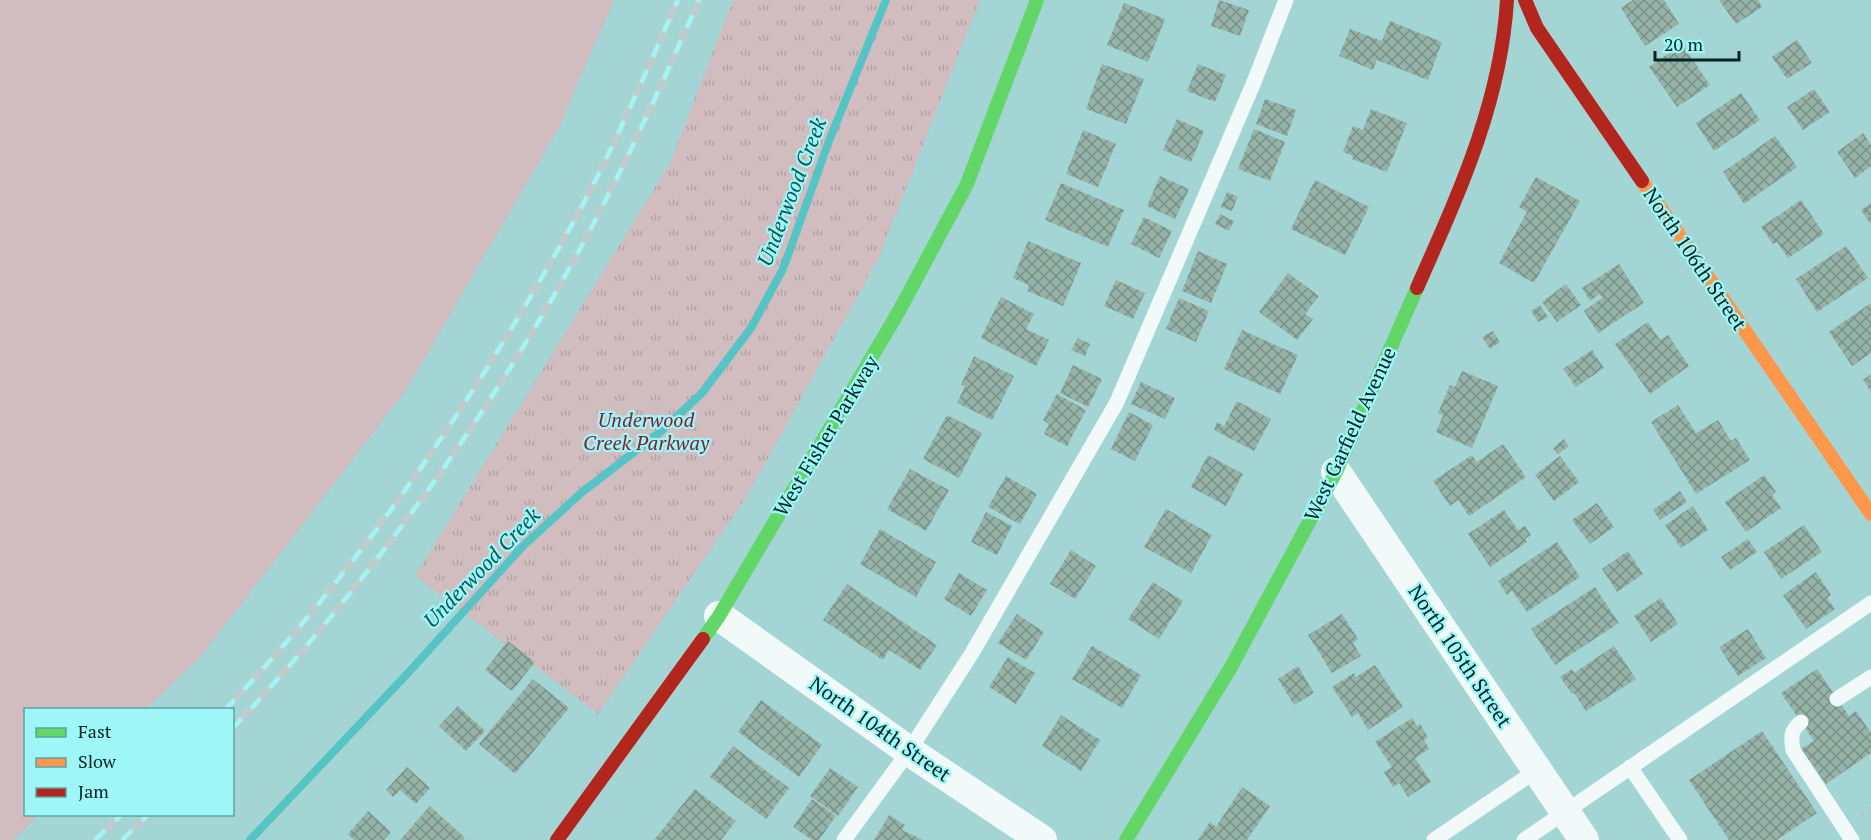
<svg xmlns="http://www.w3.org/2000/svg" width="1871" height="840" viewBox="0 0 1871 840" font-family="'PT Serif',serif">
<defs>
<pattern id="park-tufts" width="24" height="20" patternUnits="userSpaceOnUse" patternTransform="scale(1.5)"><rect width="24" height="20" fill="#d1bdc0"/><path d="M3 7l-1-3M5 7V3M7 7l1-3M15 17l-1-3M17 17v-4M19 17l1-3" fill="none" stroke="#b2a2a5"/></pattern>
<pattern id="building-cross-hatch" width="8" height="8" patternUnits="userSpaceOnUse" patternTransform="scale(1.5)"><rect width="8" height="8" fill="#96b3a8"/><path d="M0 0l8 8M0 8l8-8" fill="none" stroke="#789189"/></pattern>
</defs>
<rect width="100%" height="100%" fill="#a4d5d5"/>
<path fill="#d1bdc0" d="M0 0H614L558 129 406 390 201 656 146 709 26 710V814L39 815 13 840H0Z"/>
<path fill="url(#park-tufts)" d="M733 0H980L878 259 747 496 598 714 415 576 670 163Z"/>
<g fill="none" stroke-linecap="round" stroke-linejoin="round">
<path stroke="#56c4c4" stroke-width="8" d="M250 840 408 673 523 546 581 493 659 433 702 393 751 328 783 269 829 141 886 0"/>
</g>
<path fill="url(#building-cross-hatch)" d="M1219 0 1249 10 1240 36 1211 26Z
M1633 0H1664L1679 24 1645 46 1621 8Z
M1719 0H1758L1762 7 1736 24Z
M1124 3 1165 19 1148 62 1107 45Z
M1390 21 1442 42 1428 80 1377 60 1373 70 1339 56 1350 29 1382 41Z
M1797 40 1812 63 1787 79 1772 57Z
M1682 44 1710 85 1677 107 1649 67Z
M1102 64 1144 79 1126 124 1086 109Z
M1198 64 1226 75 1215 102 1187 91Z
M1814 89 1830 112 1803 130 1787 107Z
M1741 93 1760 120 1714 151 1696 123Z
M1265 99 1296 110 1287 136 1256 124Z
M1371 109 1407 123 1387 172 1352 159 1353 156 1343 152 1353 126 1363 130Z
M1177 119 1204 131 1191 162 1163 150Z
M1254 129 1285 142 1270 181 1238 169Z
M1083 130 1116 144 1098 187 1066 174Z
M1863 133 1871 145V166L1855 178 1837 152Z
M1775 136 1797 167 1744 204 1723 172Z
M1160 176 1189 189 1175 219 1147 206Z
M1536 177 1580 201 1534 283 1499 263 1527 212 1519 207Z
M1315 180 1369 207 1345 255 1291 229Z
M1061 183 1124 210 1108 247 1045 220Z
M1227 192 1238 197 1232 211 1221 207Z
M1801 200 1824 234 1788 258 1777 242 1773 244 1761 227Z
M1871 203V225L1861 210Z
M1220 214 1234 221 1229 231 1215 224Z
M1144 217 1172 231 1159 258 1131 244Z
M1028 241 1081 263 1063 306 1027 291 1029 285 1013 278Z
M1846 246 1868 278 1817 312 1796 279Z
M1198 251 1227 264 1211 303 1182 291Z
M1619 264 1644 303 1598 333 1584 311 1602 298 1600 294 1590 301 1582 288Z
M1288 273 1319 296 1305 314 1313 319 1297 340 1259 312Z
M1116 280 1145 293 1133 319 1104 306Z
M1566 284 1581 305 1557 322 1542 302Z
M1001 297 1034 314 1026 329 1049 340 1036 366 981 338Z
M1179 298 1209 311 1196 342 1166 329Z
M1871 303V353L1852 366 1829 332Z
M1540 305 1548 317 1538 322 1531 311Z
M1648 322 1660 340 1668 335 1689 366 1650 394 1615 344Z
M1242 330 1298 355 1280 394 1224 369Z
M1493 331 1500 342 1490 349 1482 337Z
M1078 338 1090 344 1085 356 1071 350Z
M1592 350 1604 368 1576 387 1563 369Z
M974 356 1014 376 992 420 957 403 965 386 961 385Z
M1073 365 1102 379 1088 407 1060 393Z
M1462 371 1498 386 1472 448 1436 432 1443 415 1438 413 1450 385 1455 387Z
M1871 374V392L1863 380Z
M1141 382 1175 398 1165 419 1131 404Z
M1057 394 1086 410 1067 446 1044 434 1049 424 1043 420Z
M1237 401 1271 419 1254 451 1214 430 1217 422 1224 426Z
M1678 405 1696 433 1718 420 1731 441 1736 438 1750 460 1696 494 1651 422Z
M1129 412 1153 425 1135 461 1111 449Z
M947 415 982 433 959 478 923 459Z
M1564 439 1569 446 1558 454 1553 448Z
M1503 444 1526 477 1469 516 1458 500 1450 506 1433 481 1472 455 1477 462Z
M1208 455 1243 474 1226 506 1191 487Z
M1560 456 1579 482 1554 501 1535 475Z
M910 469 949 490 926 531 887 509Z
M1764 475 1776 492 1772 495 1781 508 1746 532 1725 502Z
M1006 476 1037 494 1020 524 988 507Z
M1680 491 1687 502 1660 520 1653 510Z
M1597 503 1614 527 1590 544 1572 520Z
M1693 506 1708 530 1681 548 1665 525Z
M1166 509 1212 535 1191 573 1144 547Z
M1504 510 1518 530 1525 526 1531 535 1525 539 1527 542 1490 567 1468 534Z
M986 512 1012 526 997 555 971 542Z
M1804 525 1822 552 1781 579 1764 552Z
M880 529 936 562 916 597 860 564Z
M1748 539 1757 552 1730 570 1721 557Z
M1557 542 1580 577 1527 612 1512 591 1507 595 1498 581Z
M1071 550 1096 566 1075 599 1050 584Z
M1628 551 1643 574 1617 592 1602 569Z
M1816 572 1831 595 1827 598 1835 609 1806 629 1783 595Z
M959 573 987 590 971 616 944 599Z
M1153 582 1183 601 1159 639 1128 619Z
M847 584 937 645 920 670 889 650 883 660 823 620Z
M1595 587 1619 623 1555 665 1531 629Z
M1661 598 1678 624 1651 642 1634 616Z
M1017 614 1044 632 1026 660 998 643Z
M1342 614 1358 639 1353 643 1361 656 1332 673 1308 635Z
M1748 629 1766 658 1738 676 1719 647Z
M508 641 535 662 512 691 485 670Z
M1092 646 1141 675 1122 708 1072 679Z
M1614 646 1636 679 1586 711 1574 693 1572 694 1560 677 1572 669 1574 673Z
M1008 657 1035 673 1016 704 989 687Z
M1375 665 1403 707 1368 730 1358 713 1352 717 1332 687 1354 673 1356 677Z
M1298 666 1314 693 1294 705 1278 679Z
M1817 669 1849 716 1856 711 1871 733V753L1826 784 1801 749 1814 741 1781 693Z
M533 679 569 708 515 774 479 744Z
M761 700 822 745 799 777 738 732Z
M458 706 485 731 466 751 439 726Z
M1061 715 1100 740 1081 771 1042 746Z
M1412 718 1417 726 1420 724 1428 737 1424 740 1429 749 1415 758 1431 782 1408 797 1399 783 1393 787 1384 772 1392 767 1375 742Z
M1762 731 1817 813 1777 840H1729L1689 780Z
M733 746 789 788 766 819 710 777Z
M407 767 430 788 416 804 400 790 393 797 386 790Z
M830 768 858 787 838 816 810 796Z
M1242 787 1270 806 1247 840H1198L1210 822 1216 827Z
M695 789 736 821 721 840H654Z
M812 799 836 816 819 840H812L793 827Z
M430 806 465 838 463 840H400Z
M368 811 391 832 384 840H354L348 834Z
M889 815 905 825 902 830 923 840H874Z"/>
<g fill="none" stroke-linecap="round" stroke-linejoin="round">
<path stroke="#b8c6c6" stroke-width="4" stroke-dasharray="3 4.5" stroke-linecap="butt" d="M1861 814 1871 807
M1783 839 1784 840"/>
<path stroke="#f1f9f9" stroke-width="15" d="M1837 699 1871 677
M1801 722C1790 731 1791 737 1793 750L1852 840
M1630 767 1680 840
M844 840 909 751 972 653 1117 402 1254 82 1286 0
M1434 840 1537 770
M1524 840 1871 603"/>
<path stroke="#f1f9f9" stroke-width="30" d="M1336 472 1584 840
M719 616 909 751 1042 840"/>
<path stroke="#63d668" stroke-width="14" d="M703 639 719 616 899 311 967 184 1037 0
M1126 840 1231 667 1336 472 1417 288"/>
<path stroke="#ff974d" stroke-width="14" d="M1642 181 1871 514"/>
<path stroke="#b3261e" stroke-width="14" d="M1525 0 1537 28 1642 181
M1417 288C1458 195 1501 103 1507 0
M557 840 703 639"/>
<defs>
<path id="rail" d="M225 710C363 565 477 395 574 221 613 150 645 74 678 0
M232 729C350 604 454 463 542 316 602 215 652 108 699 0
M95 840 122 814
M122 840 149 814"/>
</defs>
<use href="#rail" stroke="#bdcccc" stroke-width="7"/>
<use href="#rail" stroke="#9ef7f6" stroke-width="4.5" stroke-dasharray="14" stroke-linecap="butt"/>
</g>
<g text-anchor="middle" stroke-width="4.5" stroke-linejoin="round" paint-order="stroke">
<g font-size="20" fill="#002424" stroke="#9ef7f6">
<text transform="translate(1695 259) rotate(56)" y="7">North 106th Street</text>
<text transform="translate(1350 434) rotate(-65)" y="7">West Garfield Avenue</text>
<text transform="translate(826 436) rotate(-59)" y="7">West Fisher Parkway</text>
<text transform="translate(1460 656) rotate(56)" y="7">North 105th Street</text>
<text transform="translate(880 729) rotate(35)" y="7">North 104th Street</text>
</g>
<g font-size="20" font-style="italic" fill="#851f33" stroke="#9ef7f6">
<text x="646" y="427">Underwood<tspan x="646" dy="23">Creek Parkway</tspan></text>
</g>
<g font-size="21" font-style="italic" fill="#0b5858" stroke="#9ef7f6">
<text transform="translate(792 192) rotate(-69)" y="7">Underwood Creek</text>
<text transform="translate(482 568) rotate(-46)" y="7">Underwood Creek</text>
</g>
</g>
<rect x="24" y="708" width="210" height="108" fill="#9ef7f6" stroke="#5fa3a2" stroke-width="1.5"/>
<rect x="36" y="728" width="30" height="9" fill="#63d668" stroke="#5fa3a2" stroke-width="1.5"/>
<text x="78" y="738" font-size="18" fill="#002424">Fast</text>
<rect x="36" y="758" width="30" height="9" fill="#ff974d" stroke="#5fa3a2" stroke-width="1.5"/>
<text x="78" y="768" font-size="18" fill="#002424">Slow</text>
<rect x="36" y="788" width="30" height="9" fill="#b3261e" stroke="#5fa3a2" stroke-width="1.5"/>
<text x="78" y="798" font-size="18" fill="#002424">Jam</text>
<path d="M1655 51v9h84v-9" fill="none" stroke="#002424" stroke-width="3"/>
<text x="1664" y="51" font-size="18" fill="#002424" stroke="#9ef7f6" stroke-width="4.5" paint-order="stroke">20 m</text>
</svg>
